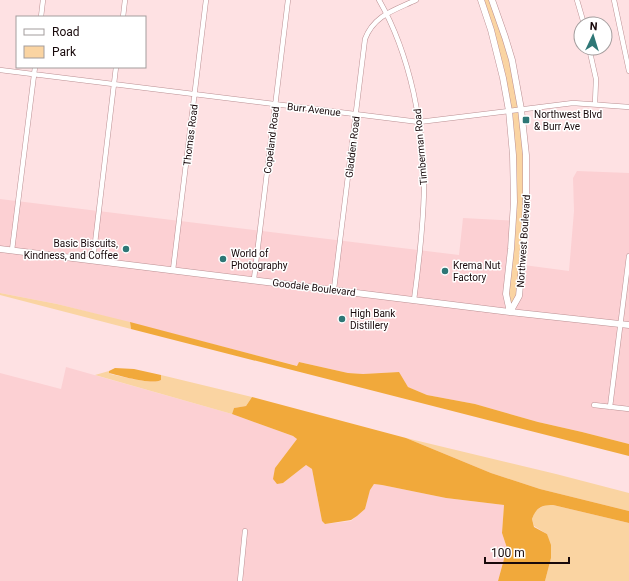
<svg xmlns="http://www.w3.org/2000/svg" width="629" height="581" viewBox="0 0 629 581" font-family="Roboto,sans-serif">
<rect width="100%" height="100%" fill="#fee1e3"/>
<path fill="#fcd0d3" d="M577 171 629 173V444L582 432 538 422 475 404 427 395 408 387 398 372 363 374 348 373 299 362 298 366 57 304 0 293V199L459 255 463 218 519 221 516 264 569 271 574 211 573 178Z
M66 367 232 414 293 436 297 439 275 468 283 483 306 465 312 469 322 521 325 524 351 521 365 509 370 489 374 484 382 485 446 498 504 505 502 533 507 548 498 581H0V373L61 389Z"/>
<path fill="#fad4a2" d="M481 0H492L512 60 526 155 519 296 510 312 506 294 513 232 509 111Z
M0 293 57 304 130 322 131 329 0 295Z
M109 371 110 374C121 376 152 385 161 380V375L252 397 246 406 234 408 232 414 95 375Z
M406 438 556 474 629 493V511L540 489 491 473Z
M545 505H553L629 523V581H545L551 558 547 534 534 526 532 519 535 511Z"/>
<path fill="#f1a93b" d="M130 322 297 366 299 362 348 373 363 374 399 372 408 387 427 395 475 404 538 422 582 432 629 444V456L131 329Z
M115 368 134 369 161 375V380C152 385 121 376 109 373V371Z
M252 397 406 438 491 473 540 489 629 511V523L553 505C541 505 536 508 532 519L534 527 547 534 551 545V558L545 581H498L507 548 502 533 504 505 446 498 382 485 374 484 370 490 365 509 357 516 351 520 325 524 322 521 312 469 306 465 283 483 277 484 273 479 275 468 297 439 293 436 232 414 234 408 246 406Z"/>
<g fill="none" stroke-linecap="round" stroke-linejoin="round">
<defs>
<path id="minor" d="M379 0C410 54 425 129 424 191 423 227 419 263 414 300
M577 0 584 24
M614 0 629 71
M41 17 43 0
M123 17 125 0
M589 48 596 79 595 104
M0 70 419 122 509 111 573 103 629 107
M12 250 35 67
M93 260 116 67
M173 270 206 0
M254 279 288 0
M334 289 365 39C374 15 395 10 416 0
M594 405 629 409
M610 407 629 256
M240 581 245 531"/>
<path id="secondary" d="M481 0 491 30 503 78 509 111 513 155 514 202 511 249 506 294 510 312
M492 0 505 37 512 60 521 109 526 155V198L524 243 522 265 519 296 510 312
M0 249 510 312 629 325"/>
</defs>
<use href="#minor" stroke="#bb9093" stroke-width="5.5"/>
<use href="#secondary" stroke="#bb9093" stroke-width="7"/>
<use href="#minor" stroke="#fff" stroke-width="4.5"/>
<use href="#secondary" stroke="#fff" stroke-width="6"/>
</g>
<g fill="#2e7776" stroke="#fff" stroke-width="1.5">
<rect x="522" y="116" width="8" height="8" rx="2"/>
<circle cx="126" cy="249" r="4"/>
<circle cx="223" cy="259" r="4"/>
<circle cx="445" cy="271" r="4"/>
<circle cx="342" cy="319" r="4"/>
</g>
<g text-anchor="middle" stroke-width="3" stroke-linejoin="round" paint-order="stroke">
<g font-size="10" fill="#18090b" stroke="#fff">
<text transform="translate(314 109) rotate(7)" y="4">Burr Avenue</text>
<text transform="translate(190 135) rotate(-83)" y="4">Thomas Road</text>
<text transform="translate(271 140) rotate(-83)" y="4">Copeland Road</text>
<text transform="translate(352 147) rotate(-83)" y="4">Gladden Road</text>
<text transform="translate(420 147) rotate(-95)" y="4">Timberman Road</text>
<text transform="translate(523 241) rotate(-86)" y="4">Northwest Boulevard</text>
<text transform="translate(314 287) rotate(7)" y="4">Goodale Boulevard</text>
</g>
<g font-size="10" fill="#18090b" stroke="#fff" text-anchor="start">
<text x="534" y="118">Northwest Blvd<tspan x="534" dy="12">&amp; Burr Ave</tspan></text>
<text x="118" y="247" text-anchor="end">Basic Biscuits,<tspan x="118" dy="12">Kindness, and Coffee</tspan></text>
<text x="231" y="257">World of<tspan x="231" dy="12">Photography</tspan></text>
<text x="453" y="269">Krema Nut<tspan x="453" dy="12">Factory</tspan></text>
<text x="350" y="317">High Bank<tspan x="350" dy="12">Distillery</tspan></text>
</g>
</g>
<rect x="16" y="16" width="130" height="52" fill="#ffffff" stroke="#a39d9d"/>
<rect x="24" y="29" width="20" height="6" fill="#ffffff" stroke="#a39d9d"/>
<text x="52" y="36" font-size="12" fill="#18090b">Road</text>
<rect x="24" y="46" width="20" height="12" fill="#fad4a2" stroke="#a39d9d"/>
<text x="52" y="56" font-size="12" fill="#18090b">Park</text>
<g transform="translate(593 36) rotate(4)"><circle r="19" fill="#ffffff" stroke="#a39d9d"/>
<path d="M0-3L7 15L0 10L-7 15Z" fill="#2e7776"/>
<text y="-6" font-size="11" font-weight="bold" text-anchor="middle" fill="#18090b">N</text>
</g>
<path d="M485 557v6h84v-6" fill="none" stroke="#18090b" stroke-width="2"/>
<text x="491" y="557" font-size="12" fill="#18090b" stroke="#ffffff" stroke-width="3" paint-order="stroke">100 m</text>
</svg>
